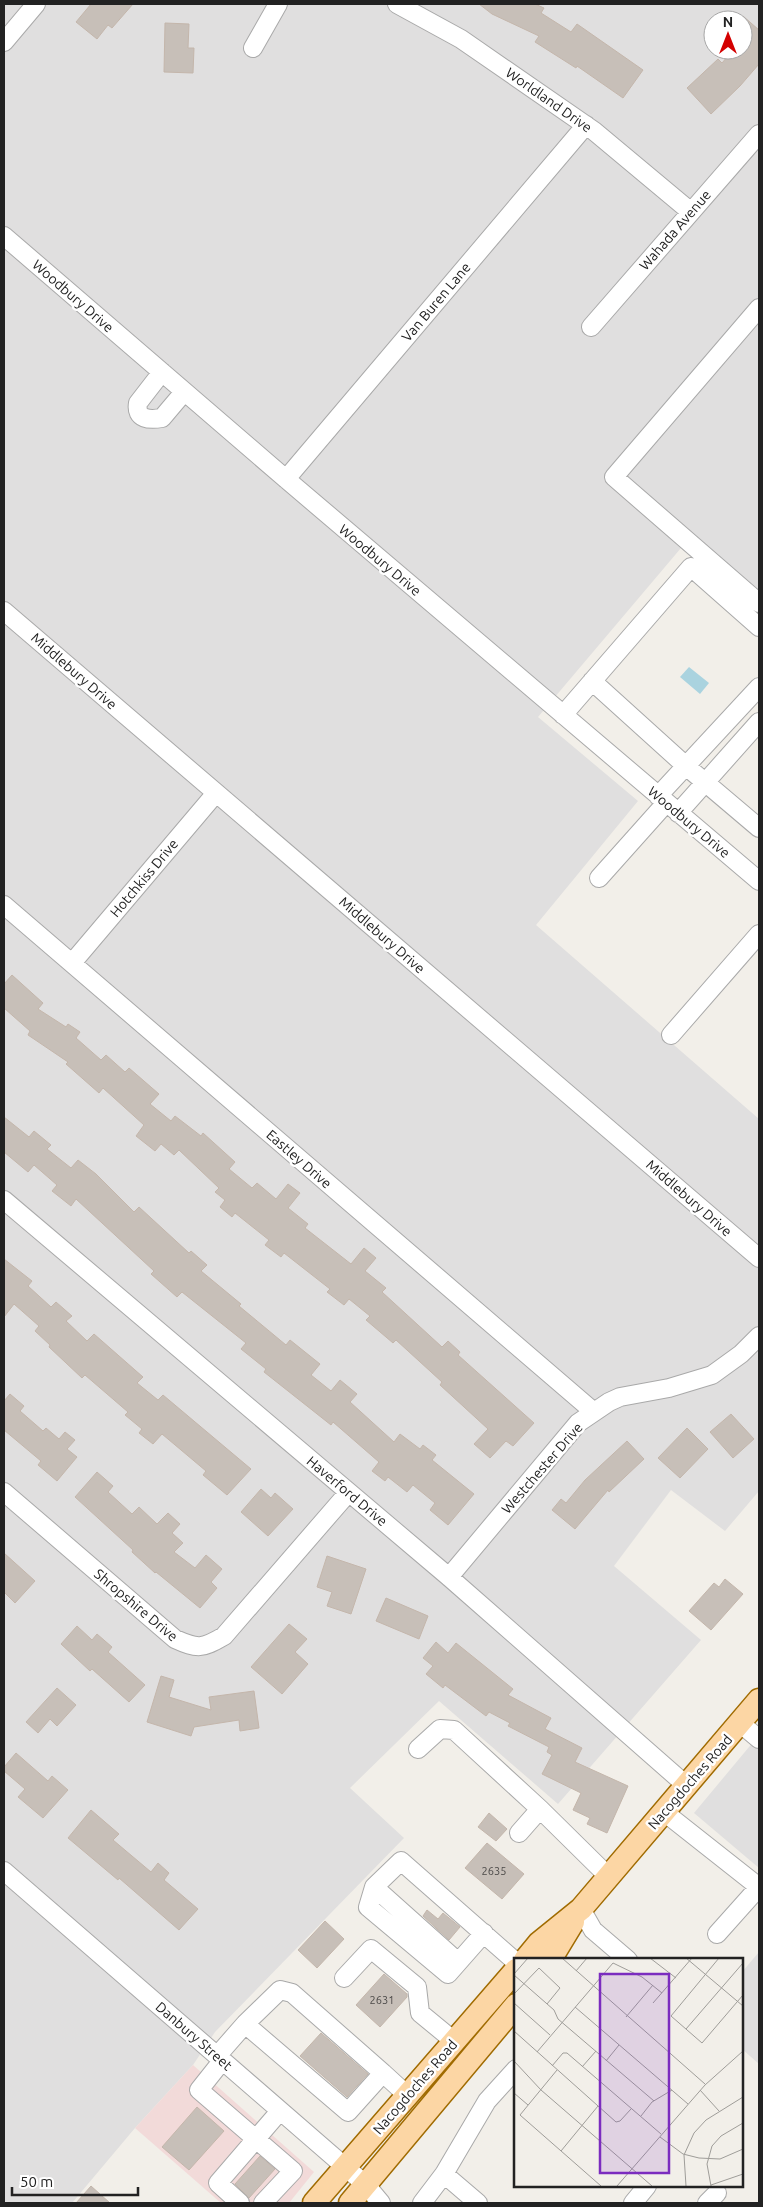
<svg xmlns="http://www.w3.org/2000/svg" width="763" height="2207" viewBox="0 0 763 2207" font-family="Ubuntu,sans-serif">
<rect width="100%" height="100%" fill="#f2efe9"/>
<path fill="#e0dfdf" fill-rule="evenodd" d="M4 4H759V615L681 548 538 717 638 801 536 925 759 1119V1491L725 1531 671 1490 614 1566 701 1640 558 1804 439 1701 350 1788 404 1838 215 2032 193 2065 135 2128 72 2203H4ZM713 20H743V50H713Z
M759 1735V1868L694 1813Z
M759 1952V2064L742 2049V1972Z"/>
<path fill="#f2dad9" d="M193 2065 314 2172 289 2203H221L135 2128Z"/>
<path fill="#aad3df" d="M689 667 709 683 700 694 680 677Z"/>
<path fill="#c7bfb8" stroke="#c4b6ab" d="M91 4H133L112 28 108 25 97 39 76 22Z
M479 4H535L544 8 541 13 571 32 577 24 643 70 623 98 577 66 576 68 535 42 539 36 492 14Z
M743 16 759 30V64L740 86 711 114 687 88 718 59 722 63 733 50H743Z
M165 23 189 24 188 48H194L193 73 164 72Z
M12 975 43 1003 38 1009 66 1027 68 1024 80 1032 76 1038 101 1060 106 1055 125 1072 129 1068 159 1094 150 1104 171 1121 175 1116 201 1136 203 1133 235 1162 229 1169 252 1188 257 1183 276 1199 288 1184 300 1193 288 1208 308 1224 305 1228 351 1264 364 1248 376 1258 365 1271 386 1288 382 1292 442 1347 448 1341 460 1352 458 1355 534 1423 513 1446 506 1441 490 1458 474 1444 488 1429 440 1385 442 1382 396 1340 393 1343 366 1320 370 1316 349 1299 344 1305 327 1292 330 1289 284 1253 281 1257 265 1245 269 1240 235 1213 232 1217 220 1207 225 1200 215 1192 219 1188 179 1150 174 1155 161 1144 155 1151 136 1136 144 1125 103 1088 99 1093 66 1064 68 1062 28 1035 30 1031 4 1008V984Z
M4 1117 29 1137 34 1131 51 1145 47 1149 71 1168 78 1160 96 1174 134 1212 139 1207 189 1253 191 1251 207 1265 201 1271 241 1304 239 1306 286 1345 290 1340 320 1364 311 1375 331 1391 340 1380 357 1394 350 1402 394 1442 400 1434 420 1449 423 1445 436 1455 432 1460 474 1494 448 1525 430 1510 435 1503 413 1485 407 1492 388 1477 385 1481 372 1471 379 1462 333 1422 331 1425 264 1372 266 1369 241 1349 246 1343 182 1292 177 1297 151 1274 154 1271 76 1199 71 1206 52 1191 57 1185 34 1165 28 1172 4 1152Z
M4 1259 32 1281 28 1286 51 1307 56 1302 72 1316 66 1321 87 1341 94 1334 143 1377 137 1383 158 1400 163 1395 251 1469 227 1495 203 1475 206 1471 162 1434 153 1444 139 1433 142 1429 125 1415 128 1412 85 1375 82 1378 49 1347 50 1345 35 1331 39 1326 14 1304 4 1317Z
M10 1394 24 1406 20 1411 43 1431 46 1428 59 1439 65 1432 75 1440 67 1449 77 1457 57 1481 38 1465 41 1461 4 1430V1401Z
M731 1414 754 1439 733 1458 710 1432Z
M687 1428 708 1449 680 1478 658 1458Z
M627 1441 644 1459 609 1492 608 1490 575 1529 552 1510 561 1499 566 1503 585 1480Z
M97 1472 113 1486 108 1492 132 1514 139 1507 157 1524 168 1513 180 1524 172 1533 183 1543 174 1552 195 1568 206 1555 222 1569 211 1582 217 1588 200 1608 156 1572 155 1573 132 1552 133 1550 75 1497Z
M261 1489 271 1498 275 1493 293 1509 268 1536 241 1512Z
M4 1553 35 1581 15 1603 4 1592Z
M327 1556 366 1569 351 1614 327 1606 332 1592 317 1587Z
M725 1579 743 1594 711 1630 689 1611 714 1583 719 1587Z
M386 1598 428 1616 419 1639 376 1621Z
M289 1624 307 1639 295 1652 308 1664 282 1694 251 1667Z
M77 1626 92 1640 97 1634 112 1647 108 1652 145 1685 129 1702 92 1669 90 1671 61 1644Z
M436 1642 448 1653 456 1643 513 1689 508 1695 551 1718 545 1729 582 1748 575 1762 628 1786 607 1833 587 1824 590 1818 573 1810 581 1793 542 1774 552 1755 547 1752 549 1747 508 1726 510 1723 489 1712 486 1716 445 1685 443 1688 426 1674 433 1666 423 1658Z
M161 1676 174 1680 169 1697 211 1710 209 1697 254 1691 259 1728 240 1731 239 1720 194 1727 191 1736 147 1722Z
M57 1688 76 1705 57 1726 50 1719 38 1733 26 1722Z
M16 1753 48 1781 52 1776 68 1790 43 1818 18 1797 25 1789 4 1771V1767Z
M91 1810 119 1834 113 1840 151 1872 158 1863 169 1873 164 1880 198 1909 179 1930 119 1878 118 1880 68 1838Z
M489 1813 507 1829 496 1841 478 1827Z
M487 1843 524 1874 502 1899 465 1868Z
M427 1910 438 1919 443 1913 460 1927 449 1940 423 1916Z
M325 1921 344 1939 317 1968 298 1950Z
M384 1974 407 1994V1997L380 2027 356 2005Z
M321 2033 368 2074 347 2097 300 2056Z
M197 2107 224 2131 189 2170 162 2147Z
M260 2156 275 2169 249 2198 235 2184Z
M91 2186 110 2203H76Z"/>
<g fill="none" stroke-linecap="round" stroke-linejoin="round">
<defs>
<path id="minor" d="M397 4 461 39 594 131 691 212
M4 42 36 4
M253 48 278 4
M4 236 286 479 759 881
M759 308 614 477 759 603
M591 327 759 134
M162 372 138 403C135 420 150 420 162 418L184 392
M286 479 586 125
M4 611 759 1258
M592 681 687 767 759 828
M563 715 691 567 759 627
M658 796 759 687
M678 813 759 722
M599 878 666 803
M4 905 594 1412
M72 963 216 793
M671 1035 759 934
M4 1200 449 1577 687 1786
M4 1492 175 1639C198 1649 202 1649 224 1636L348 1493
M449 1577 578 1423 609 1402 620 1397 669 1388 712 1375 741 1354 759 1336
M740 1723 759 1739
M418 1749 440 1729 454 1730 540 1809 609 1877
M664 1812 759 1887
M519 1833 540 1809
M4 1871 366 2185 381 2203
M374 1887 458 1962
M581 1909 593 1930 628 1960
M484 1933 448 1974 368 1907 374 1887 401 1861 516 1962
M717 1934 759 1887
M344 1978 371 1949 417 1987 420 2013 454 2041
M245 2024 280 1990 292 1993 383 2073
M217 2056 245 2024 348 2112 383 2073 407 2095
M222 2061 199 2090 293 2171 263 2203
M444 2174 478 2203
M240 2203 218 2183 280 2111
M422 2203 444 2174 487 2101 516 2069
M633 2203 647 2186
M707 2203 717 2193"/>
<path id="major" d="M525 1960 539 1943 581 1909 759 1700
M550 1960 573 1922
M314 2203 516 1970
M350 2203 516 2005"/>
</defs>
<use href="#minor" stroke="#a9a9a9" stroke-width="20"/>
<use href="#major" stroke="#a06b00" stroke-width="25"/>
<use href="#minor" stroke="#fff" stroke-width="18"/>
<use href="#major" stroke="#fcd6a4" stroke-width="22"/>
</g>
<g text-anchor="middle" stroke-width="5" stroke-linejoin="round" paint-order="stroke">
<g font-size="11" fill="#4b4948">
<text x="494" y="1875">2635</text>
<text x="382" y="2004">2631</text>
</g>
<g font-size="14" fill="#222" stroke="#fff">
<text transform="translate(549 100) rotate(35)" y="5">Worldland Drive</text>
<text transform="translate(675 230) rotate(-49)" y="5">Wahada Avenue</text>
<text transform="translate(73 296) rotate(41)" y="5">Woodbury Drive</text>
<text transform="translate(436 302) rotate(-50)" y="5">Van Buren Lane</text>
<text transform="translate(380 560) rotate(40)" y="5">Woodbury Drive</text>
<text transform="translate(74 671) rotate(41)" y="5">Middlebury Drive</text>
<text transform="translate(689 822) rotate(40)" y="5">Woodbury Drive</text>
<text transform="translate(144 878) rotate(-50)" y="5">Hotchkiss Drive</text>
<text transform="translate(382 935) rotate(41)" y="5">Middlebury Drive</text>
<text transform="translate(299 1159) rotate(41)" y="5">Eastley Drive</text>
<text transform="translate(689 1198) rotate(41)" y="5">Middlebury Drive</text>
<text transform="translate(542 1468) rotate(-49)" y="5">Westchester Drive</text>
<text transform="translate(347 1491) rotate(40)" y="5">Haverford Drive</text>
<text transform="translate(136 1605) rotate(40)" y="5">Shropshire Drive</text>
<text transform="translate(690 1782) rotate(-49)" y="5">Nacogdoches Road</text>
<text transform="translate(194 2036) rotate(41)" y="5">Danbury Street</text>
<text transform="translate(415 2087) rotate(-49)" y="5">Nacogdoches Road</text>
</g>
</g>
<g transform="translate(514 1958)">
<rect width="229" height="229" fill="#f2efe9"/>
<path fill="none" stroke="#9f9d99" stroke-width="1" d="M48 0 191 126M136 0 162 20M172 0 229 48M205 0 157 58 188 85 229 37M62 13 73 0M0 16 14 0M0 17 40 52 44 61 140 143M0 36 25 10 46 30 33 46M0 45 36 77M139 45 178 0M61 49 174 146M112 59 139 27M172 71 229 5M0 73 102 164 106 163 117 151M23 94 99 5 128 19 148 35M0 103 27 132 138 228M92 103 105 87M38 108 49 95H53L147 176M68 109 82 93M43 112 6 157 87 228M186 132 205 153M0 135 14 147M127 158 138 144 158 132M146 179 169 196 185 200 206 201 229 191M47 193 84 148M197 227 229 216M103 228 191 127 229 93M172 228 170 197 180 175 192 162 229 139M197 228 193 206 198 188 207 178 229 165"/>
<path fill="#7b2cbf" fill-opacity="0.15" stroke="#7b2cbf" stroke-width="2.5" d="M86 16H155V215H86Z"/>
<rect width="229" height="229" fill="none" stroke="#222" stroke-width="2.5"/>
</g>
<rect width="763" height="2207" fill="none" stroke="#222222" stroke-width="10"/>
<g transform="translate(728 35)"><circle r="24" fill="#ffffff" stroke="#a7a7a7"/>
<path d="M0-4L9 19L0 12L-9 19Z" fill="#d40000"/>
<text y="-8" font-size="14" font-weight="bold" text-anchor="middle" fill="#222222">N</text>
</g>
<path d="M12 2187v8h126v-8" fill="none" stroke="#222222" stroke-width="2.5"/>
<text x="20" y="2187" font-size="15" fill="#222222" stroke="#ffffff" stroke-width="4" paint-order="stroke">50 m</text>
</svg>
